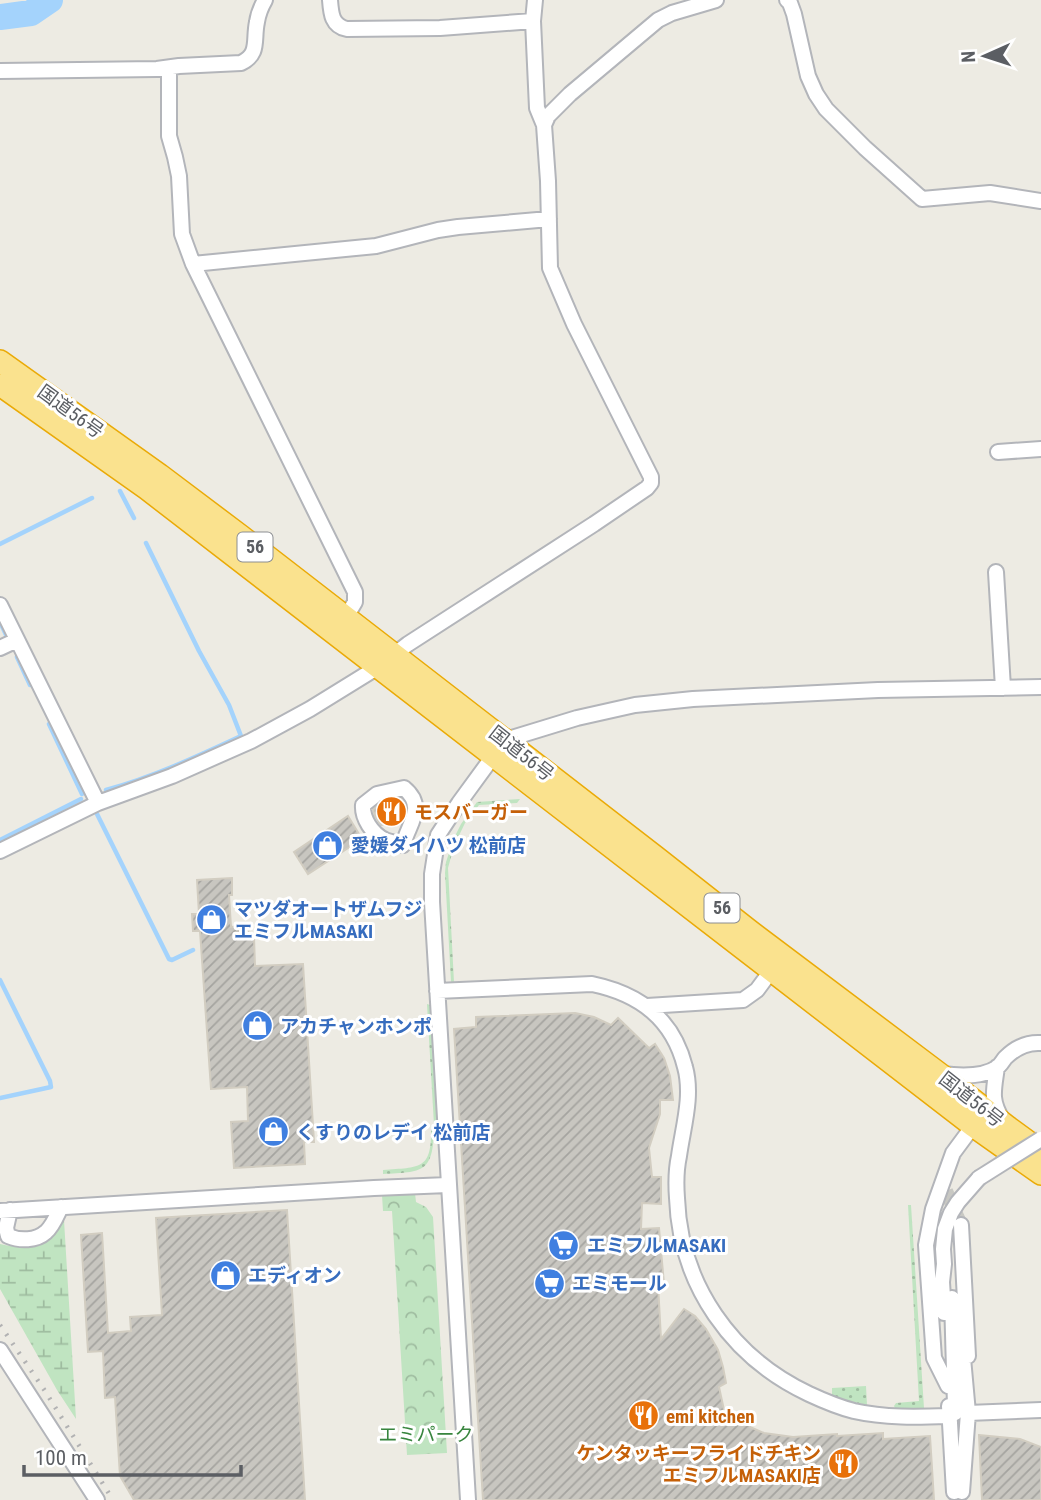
<svg xmlns="http://www.w3.org/2000/svg" width="1041" height="1500" viewBox="0 0 1041 1500" font-family="'Roboto Condensed','Noto Sans JP',sans-serif">
<defs>
<pattern id="grass-dots" width="8" height="8" patternUnits="userSpaceOnUse" patternTransform="scale(1.75)"><rect width="8" height="8" fill="#c0e4c1"/><path d="M2 2h.1M6 6h.1" fill="none" stroke="#9fbca0" stroke-width="1.8" stroke-linecap="round"/></pattern>
<pattern id="forest-crowns" width="20" height="18" patternUnits="userSpaceOnUse" patternTransform="scale(1.75)"><rect width="20" height="18" fill="#c0e4c1"/><path d="M2 6a3 3 0 1 1 6 0M12 15a3 3 0 1 1 6 0" fill="none" stroke="#9fbca0"/></pattern>
<pattern id="wetland-marsh" width="20" height="14" patternUnits="userSpaceOnUse" patternTransform="scale(1.75)"><rect width="20" height="14" fill="#c0e4c1"/><path d="M1 5h8M5 5V1M11 12h8M15 12V8" fill="none" stroke="#9fbca0"/></pattern>
<pattern id="building-hatch" width="6" height="6" patternUnits="userSpaceOnUse" patternTransform="scale(1.75)"><rect width="6" height="6" fill="#c8c6c0"/><path d="M-1 1l2-2M0 6l6-6M5 7l2-2" fill="none" stroke="#a5a4a0"/></pattern>
</defs>
<rect width="100%" height="100%" fill="#edebe3"/>
<path fill="url(#grass-dots)" d="M520 799 517 803 479 805 465 823 454 846 448 868 454 982H451L445 873 446 862 454 838 461 824 477 802Z
M427 1004 430 1005 437 1127 434 1129C433 1173 423 1172 383 1174V1170C422 1167 432 1170 431 1126L434 1125Z
M908 1205H911L924 1408 896 1410 894 1406 896 1403 919 1401Z
M866 1386 867 1405 832 1397V1388Z"/>
<path fill="url(#forest-crowns)" d="M415 1193 416 1202 426 1207 433 1217 447 1453 407 1455 392 1211H383L382 1195Z"/>
<path fill="url(#wetland-marsh)" d="M64 1220 76 1419 57 1390 0 1289V1244C32 1251 45 1245 64 1220Z"/>
<g fill="none" stroke-linecap="round" stroke-linejoin="round">
<path stroke="#a4d3fc" stroke-width="4.5" d="M120 491 134 518
M0 544 92 498
M0 622 8 639
M17 657 30 685
M49 724 82 794
M106 790C153 777 196 757 241 736L229 705 199 651 146 543
M97 814 169 959 172 960 193 950
M0 840 81 799
M0 980 50 1081 51 1087 0 1098"/>
<path stroke="#a4d3fc" stroke-width="26" d="M0 17 31 13 50 0"/>
</g>
<path fill="url(#building-hatch)" stroke="#d2cdc1" stroke-width="2" d="M401 799 405 809 402 820 381 825 375 816 373 809 380 804Z
M348 816 362 839 308 874 294 852Z
M232 878V895H229L231 927 241 926 254 937 255 966 303 964 314 1142H304L305 1164 234 1168 231 1122 248 1121 247 1087 211 1089 200 931H193L192 914H199L197 880Z
M575 1013 594 1017 611 1025 618 1018 649 1048 655 1044 664 1058 670 1076 673 1100H660V1114L649 1148 652 1177H661V1204L642 1203 641 1229 659 1228 664 1284H658L661 1339 684 1309 695 1316 706 1329 718 1350 723 1367 726 1383 719 1387 724 1410 750 1425V1427L764 1433 793 1437 837 1434V1436L883 1433V1439L930 1436 934 1500H483L454 1029 476 1027V1017Z
M287 1210 305 1500H134L120 1476 115 1397 105 1398 103 1351 88 1352 81 1235 102 1233 108 1333 131 1331 130 1317 162 1315 156 1218Z
M979 1435 1020 1439 1041 1447V1500H982Z"/>
<g fill="none" stroke-linecap="round" stroke-linejoin="round">
<path stroke="#c8c8c3" stroke-width="14" stroke-dasharray="14 7" stroke-linecap="butt" d="M946 1191 961 1225"/>
<defs>
<path id="minor" d="M330 0C331 14 332 26 347 29L440 28 533 21
M787 0 790 3 794 14 808 76 816 94 826 109 865 148 922 199 990 193 1041 201
M169 68V136L175 157 179 176 182 234 193 264 355 592V602L342 624
M0 71 157 69 179 66 241 63C260 54 253 40 257 22 258 15 261 7 265 0
M544 125 548 116 570 94 658 20 672 13 716 0
M193 264 376 246 438 230 458 227 549 219
M998 452 1041 449
M996 572 1003 688
M0 605 98 803
M0 648 17 640
M404 788C427 807 408 824 403 845 397 843 390 842 385 840 372 834 362 818 363 805L377 794Z
M0 851 98 803 172 776 251 741 310 709 378 667 408 644 594 524 647 488 651 483V477L574 324 550 268 548 181 544 125 537 108 533 21 535 0
M437 991 592 984C640 994 673 1019 685 1067 693 1096 683 1127 679 1156 676 1170 676 1185 677 1198 680 1285 732 1358 809 1394 824 1401 838 1407 854 1411 885 1418 917 1417 949 1416L955 1413V1406L952 1298
M647 1006 743 1000 757 990 771 971
M997 1067C994 1090 990 1099 1002 1119
M942 1074C958 1076 983 1078 998 1067 1001 1064 1003 1061 1005 1058 1015 1048 1027 1042 1041 1043
M10 1210 6 1228 8 1236C20 1241 36 1241 46 1232 53 1226 57 1215 61 1207
M0 1211 374 1188 448 1185
M961 1225 968 1356
M944 1313 942 1282 944 1264 943 1249 945 1229 951 1213 958 1202 979 1178
M0 1350 97 1500
M948 1386 934 1358 926 1245 933 1209 953 1153 973 1126
M949 1406 954 1492
M968 1413 1041 1410
M962 1492 968 1413 962 1347
M468 1500 432 902V874L438 835 459 803 505 740 577 718 635 705 693 699 878 690 1041 687"/>
<path id="highway" d="M0 361 160 475 241 536 656 857 750 931 940 1074 1008 1127 1041 1151
M0 385 147 489 973 1126 1041 1174"/>
</defs>
<use href="#minor" stroke="#b3b5ba" stroke-width="18"/>
<use href="#highway" stroke="#eaaa07" stroke-width="24"/>
<use href="#minor" stroke="#fff" stroke-width="14"/>
<use href="#highway" stroke="#fae28e" stroke-width="21"/>
<path stroke="#b2b2b3" stroke-width="4.5" stroke-dasharray="2 9" stroke-linecap="butt" d="M0 1325 45 1391 113 1500"/>
<defs>
<path id="minor-bridge" d="M979 1178 1041 1139"/>
</defs>
<use href="#minor-bridge" stroke="#b3b5ba" stroke-width="18" stroke-linecap="butt"/>
<use href="#minor-bridge" stroke="#fff" stroke-width="14"/>
</g>
<defs>
<symbol id="restaurant-disc" viewBox="-11 -11 22 22"><circle r="9.5" fill="#e8710a" stroke="#fff"/><path d="M-5-6h1v4h1v-4h1v4h1v-4h1v5L-1.5 .5V6h-2V.5L-5-1ZM5-6V6H3V1.5H1.5Q1.5-4 5-6Z" fill="#fff"/></symbol>
<symbol id="shop-disc" viewBox="-11 -11 22 22"><circle r="9.5" fill="#3f7fe0" stroke="#fff"/><path d="M-5-2.5h2.3a2.7 3.5 0 0 1 5.4 0H5L5.5 6h-11ZM-1.5-2.5h3a1.5 2.3 0 0 0-3 0Z" fill="#fff"/></symbol>
<symbol id="supermarket-disc" viewBox="-11 -11 22 22"><circle r="9.5" fill="#3f7fe0" stroke="#fff"/><path d="M-6-5.5h2.5l.6 2H6L4.5 2H-2.5L-4.4-4H-6ZM-1.5 3.2a1.3 1.3 0 1 0 .1 0ZM3 3.2a1.3 1.3 0 1 0 .1 0Z" fill="#fff"/></symbol>
</defs>
<g fill-rule="evenodd">
<use href="#restaurant-disc" x="374" y="794" width="35" height="35"/>
<use href="#shop-disc" x="310" y="828" width="35" height="35"/>
<use href="#shop-disc" x="194" y="902" width="35" height="35"/>
<use href="#shop-disc" x="240" y="1008" width="35" height="35"/>
<use href="#shop-disc" x="256" y="1114" width="35" height="35"/>
<use href="#supermarket-disc" x="546" y="1228" width="35" height="35"/>
<use href="#shop-disc" x="208" y="1258" width="35" height="35"/>
<use href="#supermarket-disc" x="532" y="1266" width="35" height="35"/>
<use href="#restaurant-disc" x="626" y="1398" width="35" height="35"/>
<use href="#restaurant-disc" x="826" y="1446" width="35" height="35"/>
</g>
<g text-anchor="middle" stroke-width="6" stroke-linejoin="round" paint-order="stroke">
<g fill="#fff" stroke="#8c8e92" stroke-width="2">
<rect x="237.5" y="532.5" width="35" height="29" rx="5"/>
<rect x="704.5" y="893.5" width="35" height="29" rx="5"/>
</g>
<g font-size="18" font-weight="bold" fill="#5b5e63">
<text x="255" y="553">56</text>
<text x="722" y="914">56</text>
</g>
<g font-size="19" fill="#5b5e63" stroke="#fff">
<text transform="translate(71 411) rotate(36)" y="7">国道56号</text>
<text transform="translate(522 753) rotate(38)" y="7">国道56号</text>
<text transform="translate(972 1099) rotate(38)" y="7">国道56号</text>
</g>
<g font-size="19" font-weight="bold" fill="#c56008" stroke="#fff" text-anchor="start">
<text x="414" y="819">モスバーガー</text>
<text x="666" y="1423">emi kitchen</text>
<text x="821" y="1460" text-anchor="end">ケンタッキーフライドチキン<tspan x="821" dy="22">エミフルMASAKI店</tspan></text>
</g>
<g font-size="19" font-weight="bold" fill="#366cbe" stroke="#fff" text-anchor="start">
<text x="351" y="852">愛媛ダイハツ 松前店</text>
<text x="234" y="916">マツダオートザムフジ<tspan x="234" dy="22">エミフルMASAKI</tspan></text>
<text x="280" y="1033">アカチャンホンポ</text>
<text x="296" y="1139">くすりのレデイ 松前店</text>
<text x="587" y="1252">エミフルMASAKI</text>
<text x="248" y="1282">エディオン</text>
<text x="572" y="1290">エミモール</text>
</g>
<g font-size="19" fill="#38853e" stroke="#fff">
<text x="426" y="1441">エミパーク</text>
</g>
</g>
<g transform="translate(985 56) rotate(267)" stroke="#ffffff" stroke-width="5" paint-order="stroke">
<path d="M0-5L12 26L0 18L-12 26Z" fill="#5b5e63"/>
<text y="-10" font-size="19" font-weight="bold" text-anchor="middle" fill="#5b5e63">N</text>
</g>
<path d="M24 1465v10h217v-10" fill="none" stroke="#5b5e63" stroke-width="3.5"/>
<text x="35" y="1465" font-size="21" fill="#5b5e63" stroke="#ffffff" stroke-width="5" paint-order="stroke">100 m</text>
</svg>
